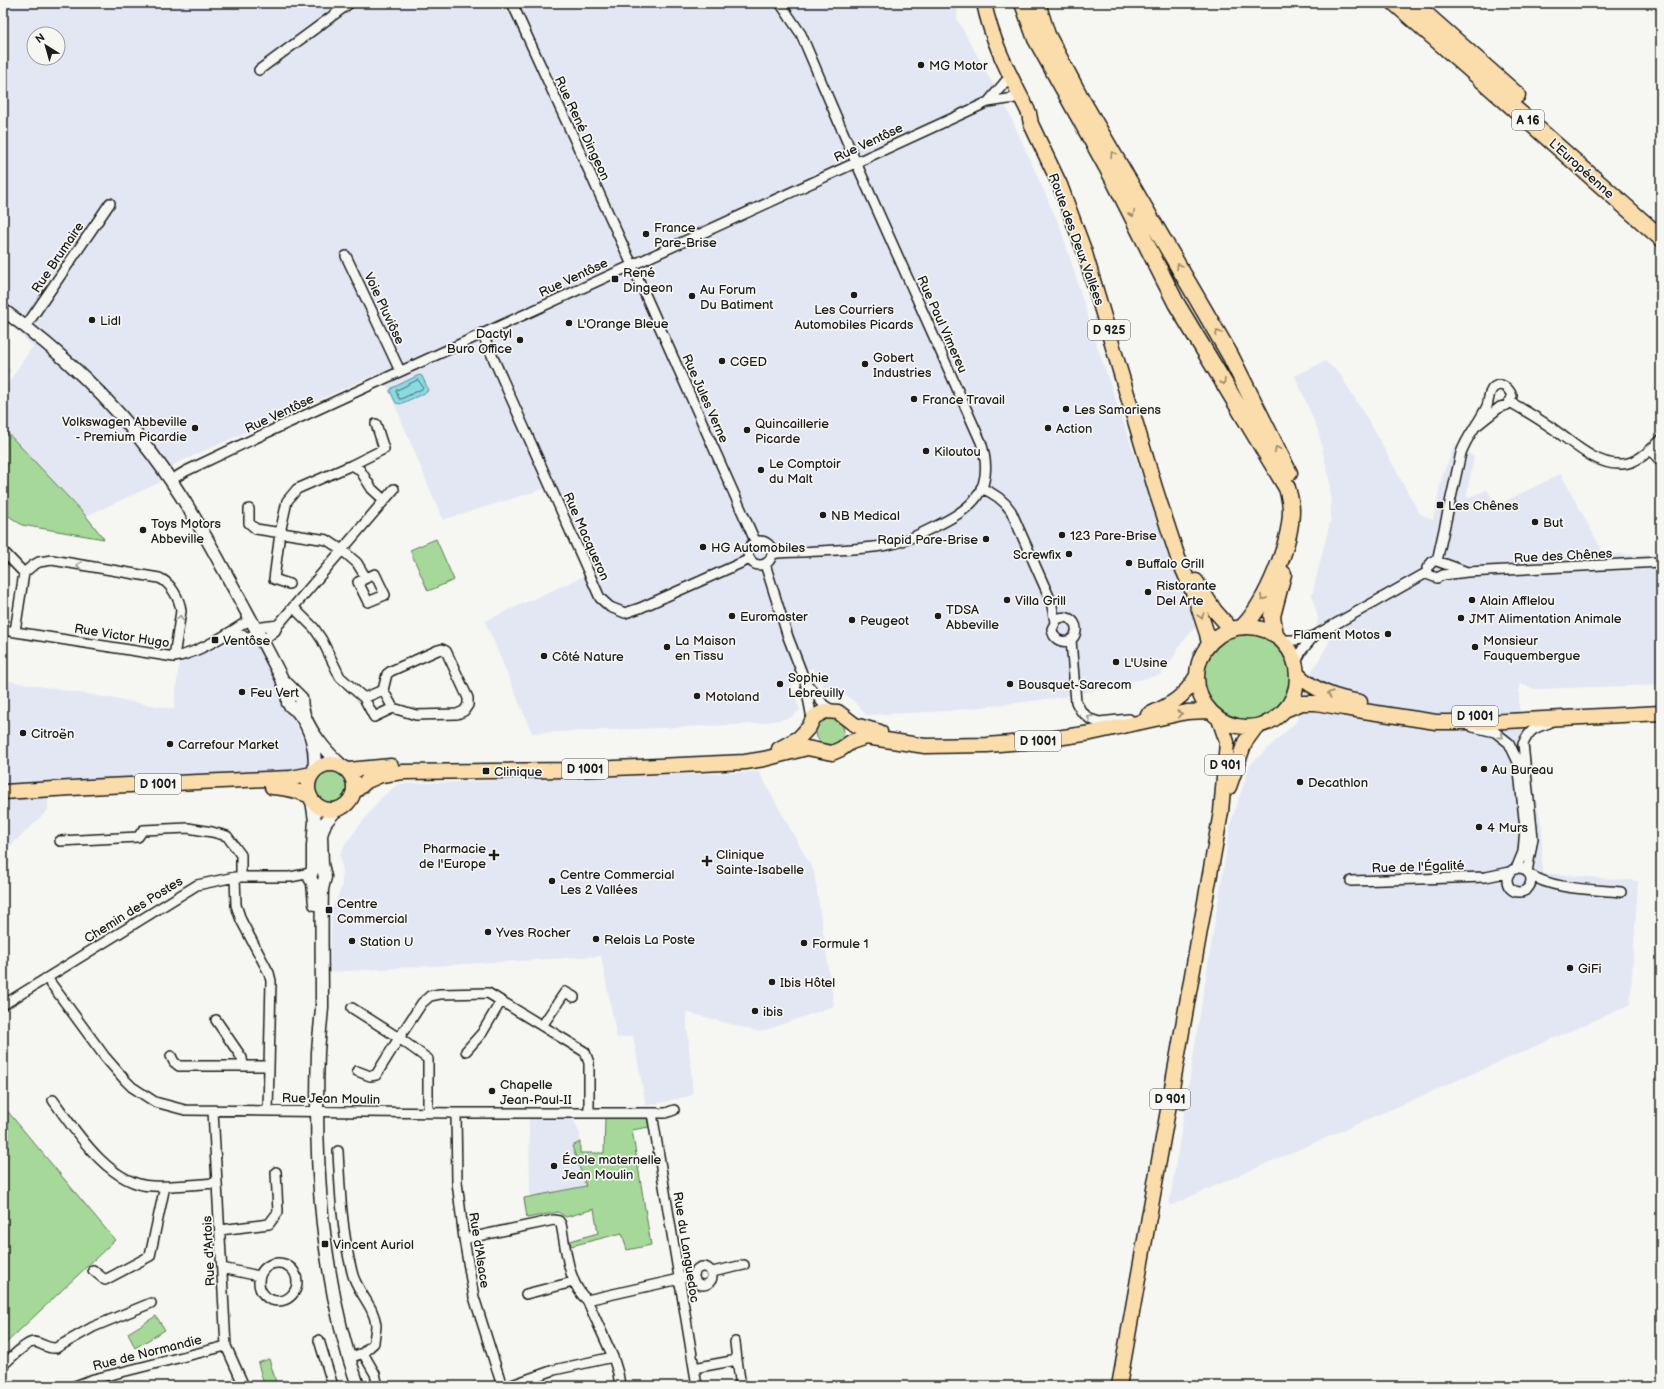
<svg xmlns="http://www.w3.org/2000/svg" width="1664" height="1389" viewBox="0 0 1664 1389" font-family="'Balsamiq Sans',sans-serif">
<rect width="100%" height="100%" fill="#f6f6f2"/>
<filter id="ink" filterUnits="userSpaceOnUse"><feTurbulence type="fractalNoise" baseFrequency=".025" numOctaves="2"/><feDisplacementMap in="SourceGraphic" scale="8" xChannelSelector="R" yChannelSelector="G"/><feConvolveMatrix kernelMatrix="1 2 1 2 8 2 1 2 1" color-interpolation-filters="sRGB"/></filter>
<g filter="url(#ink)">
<path fill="#e3e7f3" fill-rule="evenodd" d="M3 3H958L957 19 1009 113 1061 229 1097 346 1161 531 1199 623 1180 645 1172 660 1160 675 1064 697 948 711 866 715 857 704 847 696 827 693 812 668 789 677 800 710 790 718 756 724 532 733 485 621 595 571 556 485 443 520 381 372 175 464 159 483 86 516 3 428V391L33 346 3 318ZM34 34H58V58H34ZM930 314 971 402 961 407 921 319Z
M1325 361 1340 374 1374 430 1419 513 1433 520 1442 477 1455 444 1474 457 1466 498 1487 490 1497 505 1561 474 1604 554 1655 555 1661 552V685L1535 689 1519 683V710L1542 829V873L1638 881 1630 1005 1169 1206 1231 822 1250 765 1296 722 1312 671 1330 641 1316 627 1318 618 1312 595 1331 518 1330 483 1318 430 1295 376Z
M3 364 11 370 3 382Z
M254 632 311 757 301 783 48 792V810L7 849 3 862V680L174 709 179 664Z
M759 772 814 872 834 1006 760 1032 686 1012 693 1095 646 1106 633 1036 617 1038 601 956 330 972 332 908 342 887V866L340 855 345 844 381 798 398 784Z
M572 1117 580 1134V1142L572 1146 586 1186 530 1197 529 1119Z"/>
<path fill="#a6d899" stroke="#617a5a" d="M3 428 86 516 104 539 22 525 3 512Z
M436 539 454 580 428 591 410 550Z
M1200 676a45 45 0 1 1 90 0a45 45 0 1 1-90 0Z
M816 732a14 14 0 1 1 28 0a14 14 0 1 1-28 0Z
M313 786a18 18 0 1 1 36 0a18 18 0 1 1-36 0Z
M4 1107 115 1240 3 1346V1108Z
M605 1118H647L649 1127 632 1130 651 1245 627 1250 622 1233 571 1246 570 1241 598 1233 594 1209 566 1217 558 1212 527 1218 524 1198 586 1186 572 1146 580 1142V1153H604Z
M156 1316 165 1330 135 1348 128 1333Z
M269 1359 276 1382 264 1385 258 1363Z"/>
<path fill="#8adae3" stroke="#5e8e93" d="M419 375 422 376 428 389 427 392 400 404 396 403 390 391 392 388Z"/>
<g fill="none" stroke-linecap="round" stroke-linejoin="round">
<path stroke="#48686c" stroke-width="1" d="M418 380 423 387 422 389 401 399H399L396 391Z"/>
<defs>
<path id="street" d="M512 3 632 265 756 543
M259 70 350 3
M989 101 1006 81
M346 256 400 371
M26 326 110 203
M482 333 600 598 610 607 625 613 640 608 750 559
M1510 402C1524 410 1539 419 1552 428 1572 442 1596 466 1622 464 1638 463 1650 450 1661 440
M1651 450 1661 462
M352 465 384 449 376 424
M171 480 186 471 264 434 988 102 1015 98
M981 488C994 493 1004 500 1011 511L1051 601 1055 622
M249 509V523L256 529 327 540 342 550 357 563 366 578
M748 553a12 12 0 1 1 24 0a12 12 0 1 1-24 0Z
M3 551 24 573
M772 554C782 552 792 552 802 552 828 550 855 550 881 546 899 544 914 537 930 529 970 510 997 492 981 442L854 158 801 34 780 3
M1437 561 1461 453C1467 436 1479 423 1487 406 1489 401 1488 393 1493 388 1501 381 1509 388 1512 396L1507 405 1500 407 1475 427
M765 564 788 637 805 681 812 719
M1467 572 1437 561H1433L1427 568 1429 575 1437 578 1443 575 1467 572 1661 562
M375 574 385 595 368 602 358 582Z
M289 584 274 579 280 533 287 501 297 489 352 465 360 470 372 489 384 500
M293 607 314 628 322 640 340 677 364 698
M255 628 278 625
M3 630 174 657C197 654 231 632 251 619
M15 631 24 573 32 566 39 562 52 560 159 578C170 582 180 599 181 611L174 657
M232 632 248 637 258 634
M1071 640C1061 644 1053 639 1052 629L1057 619C1072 612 1083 629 1071 640L1076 702 1081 711 1090 719 1099 722 1129 719
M1281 640H1296L1314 636 1428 572
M262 641 275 631 278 625 394 489
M442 649 446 651 468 698V705L464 711 457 714 416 715 393 708 383 690 387 674 391 671 438 650Z
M1295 664 1302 650 1314 636
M807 684 824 705 832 710
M383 690 364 698 374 717 393 708
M1473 727 1495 732 1509 743 1518 762 1525 828 1523 852 1516 869
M60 841 138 837 143 830 188 828 212 832 227 836 241 855V877
M1507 880a12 12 0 1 1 24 0a12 12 0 1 1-24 0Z
M1527 872 1533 838 1523 744C1530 729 1534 728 1549 723
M1529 874C1553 890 1593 889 1621 892
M235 877 236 905 241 920 269 973 271 981 268 1111
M1351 881 1486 877 1510 872
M47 978 105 1057 125 1080 132 1087 155 1102 185 1110 456 1113H666L674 1110
M3 1005 197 885 235 877H290L311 873
M352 1008 399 1038 376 1075 370 1076 357 1071
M216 1020 242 1058 243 1066
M542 1026 565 992 574 997
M466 1051 482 1033 501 1001
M171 1056 174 1062 179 1066H269
M53 1100C76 1132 110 1185 152 1186 174 1187 196 1184 217 1183
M1169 1101 1183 1104
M213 1111 226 1346 244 1386
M428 1112V1059L399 1038 422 1003 430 996 440 994 488 993 585 1052 589 1063V1112
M456 1113 457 1182 464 1239 474 1297 502 1386
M652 1113 697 1386
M338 1151C340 1192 342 1232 352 1272 356 1291 374 1305 376 1325 376 1331 374 1337 374 1343L363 1353 349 1358
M220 1230 269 1224 278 1212 276 1172
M464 1239 554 1220 559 1221 561 1224C566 1248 568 1284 587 1300L613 1357 554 1370 509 1386
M259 1282a19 19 0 1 1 38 0a19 19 0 1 1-38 0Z
M694 1276a9 9 0 1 1 18 0a9 9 0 1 1-18 0Z
M222 1268 259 1276
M93 1270 105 1280 150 1256 165 1186
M712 1272 744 1265
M526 1294 573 1282
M587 1300 693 1276
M319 1340 333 1386
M735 1342 737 1360
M363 1353 375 1374 378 1386
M613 1357 618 1373 620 1386
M3 1365C10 1359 26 1342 34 1342 43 1343 46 1349 56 1348L93 1327 151 1303
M694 1368 737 1360 741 1386
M75 1386 94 1379 226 1346"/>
<path id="secondary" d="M3 310C60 351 110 398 152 454 183 495 208 540 232 585 249 616 266 647 282 679L288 698
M284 681 301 698C302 701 301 704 302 707 306 728 326 752 342 766
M293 694 288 698V703C290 707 294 708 297 711 311 728 317 750 314 771
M312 800 315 821 313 846V868L310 878 313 883 315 904
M336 810 325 823 321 835 322 864 325 877 322 889C321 929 322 968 322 1007 321 1022 319 1037 318 1052 314 1164 321 1279 358 1386"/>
<path id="primary" d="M984 3C992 43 1011 77 1029 113L1031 124 1060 185 1084 250 1156 491 1178 558 1195 597 1207 634 1209 644
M1196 581 1215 611 1231 629
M1197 677a50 50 0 1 1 100 0a50 50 0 1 1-100 0Z
M1297 674C1315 691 1336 698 1360 702
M1287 709 1302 703H1316L1344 708 1436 722H1487L1661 713
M1148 715C1170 705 1184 698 1196 677
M779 749 799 738 809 727 814 717 825 711 838 712 855 725 880 732
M308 787a23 23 0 1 1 46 0a23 23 0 1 1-46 0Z
M348 770 391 766
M272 787C287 788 297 790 310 796
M1229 787 1245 742 1256 727
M3 792 106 786 291 778 312 774
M354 792 367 781 381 775 403 772 572 770 745 762 764 759 807 748 832 753 841 749 851 742 866 737 925 746 987 745 1036 741 1091 733 1187 712 1209 711
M1119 1386 1221 812 1227 742 1219 719"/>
<path id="highway" d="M1023 3 1036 39 1114 180 1176 303 1287 488C1289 495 1291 502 1291 510 1291 544 1267 601 1244 626
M1037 3 1047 35 1081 99 1230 355 1289 473
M1395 3 1661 238
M1413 3 1517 95
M1275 635 1272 616 1283 574"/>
</defs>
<use href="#street" stroke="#1c1c1c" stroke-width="12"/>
<use href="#secondary" stroke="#1c1c1c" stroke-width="15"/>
<use href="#primary" stroke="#1c1c1c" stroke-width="17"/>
<use href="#highway" stroke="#1c1c1c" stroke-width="19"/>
<use href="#street" stroke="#f6f6f2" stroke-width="9"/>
<use href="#secondary" stroke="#f6f6f2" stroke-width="12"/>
<use href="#primary" stroke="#fbddab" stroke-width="14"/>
<use href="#highway" stroke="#fbddab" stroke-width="16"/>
</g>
<defs><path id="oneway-chevron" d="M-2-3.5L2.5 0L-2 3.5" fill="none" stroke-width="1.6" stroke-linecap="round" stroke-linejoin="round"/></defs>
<g stroke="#97866b">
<use href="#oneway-chevron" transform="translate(1113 154) rotate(-121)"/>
<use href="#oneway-chevron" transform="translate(1132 214) rotate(63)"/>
<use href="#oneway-chevron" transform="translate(1179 266) rotate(-121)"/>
<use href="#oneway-chevron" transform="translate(1218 333) rotate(-119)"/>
<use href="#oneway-chevron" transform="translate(1223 382) rotate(59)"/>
<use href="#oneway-chevron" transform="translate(1277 449) rotate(-117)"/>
<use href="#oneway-chevron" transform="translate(1263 598) rotate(119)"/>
<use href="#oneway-chevron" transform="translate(1201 616) rotate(72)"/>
<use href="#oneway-chevron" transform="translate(1330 694) rotate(-161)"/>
<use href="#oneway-chevron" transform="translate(1180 714) rotate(-11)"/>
</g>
<g stroke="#949492">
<use href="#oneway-chevron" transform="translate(79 565) rotate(-171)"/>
<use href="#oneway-chevron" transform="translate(180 618) rotate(-81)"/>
<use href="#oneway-chevron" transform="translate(1090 718) rotate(-152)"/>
<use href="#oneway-chevron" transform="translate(1501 736) rotate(40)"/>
</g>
</g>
<g fill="#1c1c1c" stroke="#f6f6f2" stroke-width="1.5">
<circle cx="921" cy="65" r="4"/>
<circle cx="646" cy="234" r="4"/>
<rect x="611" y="275" width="8" height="8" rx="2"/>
<circle cx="854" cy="295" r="4"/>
<circle cx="692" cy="296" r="4"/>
<circle cx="92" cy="320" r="4"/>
<circle cx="569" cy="323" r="4"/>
<circle cx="520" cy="340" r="4"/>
<circle cx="722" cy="361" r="4"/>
<circle cx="865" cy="364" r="4"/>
<circle cx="914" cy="399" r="4"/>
<circle cx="1066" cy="409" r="4"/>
<circle cx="195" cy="428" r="4"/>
<circle cx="1048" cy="428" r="4"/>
<circle cx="747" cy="430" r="4"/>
<circle cx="926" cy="451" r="4"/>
<circle cx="761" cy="470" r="4"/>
<rect x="1436" y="501" width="8" height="8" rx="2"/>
<circle cx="823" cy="515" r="4"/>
<circle cx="1535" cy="522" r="4"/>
<circle cx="143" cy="530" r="4"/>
<circle cx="1062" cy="535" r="4"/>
<circle cx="986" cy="539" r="4"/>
<circle cx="703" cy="547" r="4"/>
<circle cx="1069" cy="554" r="4"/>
<circle cx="1129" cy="563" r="4"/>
<circle cx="1148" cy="592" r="4"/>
<circle cx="1007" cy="600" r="4"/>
<circle cx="1472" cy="600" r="4"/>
<circle cx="732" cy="616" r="4"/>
<circle cx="938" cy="616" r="4"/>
<circle cx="1461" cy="618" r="4"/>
<circle cx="852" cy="620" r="4"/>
<circle cx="1388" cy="634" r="4"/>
<rect x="211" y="636" width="8" height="8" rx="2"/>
<circle cx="667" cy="647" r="4"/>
<circle cx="1475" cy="647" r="4"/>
<circle cx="544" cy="656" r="4"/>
<circle cx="1116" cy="662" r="4"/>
<circle cx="780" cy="684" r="4"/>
<circle cx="1010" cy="684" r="4"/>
<circle cx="242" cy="692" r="4"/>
<circle cx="697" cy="696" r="4"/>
<circle cx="23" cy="733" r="4"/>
<circle cx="170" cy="744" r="4"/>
<circle cx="1484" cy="769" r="4"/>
<rect x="482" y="767" width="8" height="8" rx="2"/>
<circle cx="1300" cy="782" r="4"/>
<circle cx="1479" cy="827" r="4"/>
<path d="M492 849h4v4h4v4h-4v4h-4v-4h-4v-4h4z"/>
<path d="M705 855h4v4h4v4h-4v4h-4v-4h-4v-4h4z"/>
<circle cx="552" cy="881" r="4"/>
<rect x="325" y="906" width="8" height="8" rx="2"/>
<circle cx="488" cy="932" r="4"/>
<circle cx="596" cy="939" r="4"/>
<circle cx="352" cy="941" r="4"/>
<circle cx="804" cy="943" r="4"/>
<circle cx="1570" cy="968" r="4"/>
<circle cx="772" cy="982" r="4"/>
<circle cx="755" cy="1011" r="4"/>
<circle cx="492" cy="1091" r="4"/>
<circle cx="554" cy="1166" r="4"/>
<rect x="321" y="1240" width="8" height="8" rx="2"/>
</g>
<g text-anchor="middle" stroke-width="3.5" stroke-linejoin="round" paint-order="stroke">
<g fill="#f6f6f2" stroke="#5d5d5c" stroke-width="1">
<rect x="1512" y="110" width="32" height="20" rx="3"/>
<rect x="1088" y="320" width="42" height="20" rx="3"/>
<rect x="1452" y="706" width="46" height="20" rx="3"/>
<rect x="1015" y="731" width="46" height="20" rx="3"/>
<rect x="1205" y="755" width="40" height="20" rx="3"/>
<rect x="562" y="759" width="46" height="20" rx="3"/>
<rect x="135" y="774" width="46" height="20" rx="3"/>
<rect x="1150" y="1089" width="40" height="20" rx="3"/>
</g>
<g font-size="12" font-weight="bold" fill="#1c1c1c">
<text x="1528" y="124">A 16</text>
<text x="1109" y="334">D 925</text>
<text x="1475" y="720">D 1001</text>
<text x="1038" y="745">D 1001</text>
<text x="1225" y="769">D 901</text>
<text x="585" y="773">D 1001</text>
<text x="158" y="788">D 1001</text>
<text x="1170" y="1103">D 901</text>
</g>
<g font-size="13" fill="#1c1c1c" stroke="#f6f6f2" text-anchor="start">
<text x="929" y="70">MG Motor</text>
<text x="654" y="232">France<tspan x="654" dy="15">Pare-Brise</tspan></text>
<text x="623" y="277">René<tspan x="623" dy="15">Dingeon</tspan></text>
<text x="700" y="294">Au Forum<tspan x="700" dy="15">Du Batiment</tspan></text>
<text x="854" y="314" text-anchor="middle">Les Courriers<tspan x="854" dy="15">Automobiles Picards</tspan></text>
<text x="100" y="325">Lidl</text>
<text x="577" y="328">L'Orange Bleue</text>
<text x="512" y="338" text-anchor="end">Dactyl<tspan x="512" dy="15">Buro Office</tspan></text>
<text x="873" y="362">Gobert<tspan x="873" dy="15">Industries</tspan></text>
<text x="730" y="366">CGED</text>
<text x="922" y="404">France Travail</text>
<text x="1074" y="414">Les Samariens</text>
<text x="187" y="426" text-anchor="end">Volkswagen Abbeville<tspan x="187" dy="15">- Premium Picardie</tspan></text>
<text x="755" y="428">Quincaillerie<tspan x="755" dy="15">Picarde</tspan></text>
<text x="1056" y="433">Action</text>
<text x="934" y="456">Kiloutou</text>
<text x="769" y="468">Le Comptoir<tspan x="769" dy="15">du Malt</tspan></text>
<text x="1448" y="510">Les Chênes</text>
<text x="831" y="520">NB Medical</text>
<text x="1543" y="527">But</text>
<text x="151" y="528">Toys Motors<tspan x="151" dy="15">Abbeville</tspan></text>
<text x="1070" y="540">123 Pare-Brise</text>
<text x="978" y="544" text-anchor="end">Rapid Pare-Brise</text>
<text x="711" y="552">HG Automobiles</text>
<text x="1061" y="559" text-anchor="end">Screwfix</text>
<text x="1137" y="568">Buffalo Grill</text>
<text x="1156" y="590">Ristorante<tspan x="1156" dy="15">Del Arte</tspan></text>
<text x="1015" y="605">Villa Grill</text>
<text x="1480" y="605">Alain Afflelou</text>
<text x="946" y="614">TDSA<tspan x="946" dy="15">Abbeville</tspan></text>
<text x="740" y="621">Euromaster</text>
<text x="1469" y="623">JMT Alimentation Animale</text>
<text x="860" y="625">Peugeot</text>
<text x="1380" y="639" text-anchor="end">Flament Motos</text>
<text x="223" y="645">Ventôse</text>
<text x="675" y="645">La Maison<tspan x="675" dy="15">en Tissu</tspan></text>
<text x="1483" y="645">Monsieur<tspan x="1483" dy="15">Fauquembergue</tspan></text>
<text x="552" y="661">Côté Nature</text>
<text x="1124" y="667">L'Usine</text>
<text x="788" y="682">Sophie<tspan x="788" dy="15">Lebreuilly</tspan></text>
<text x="1018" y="689">Bousquet-Sarecom</text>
<text x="250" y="697">Feu Vert</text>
<text x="705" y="701">Motoland</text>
<text x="31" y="738">Citroën</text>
<text x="178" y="749">Carrefour Market</text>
<text x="1492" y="774">Au Bureau</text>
<text x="494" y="776">Clinique</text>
<text x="1308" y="787">Decathlon</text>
<text x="1487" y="832">4 Murs</text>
<text x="486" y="853" text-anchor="end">Pharmacie<tspan x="486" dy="15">de l'Europe</tspan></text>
<text x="716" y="859">Clinique<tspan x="716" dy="15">Sainte-Isabelle</tspan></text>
<text x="560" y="879">Centre Commercial<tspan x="560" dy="15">Les 2 Vallées</tspan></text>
<text x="337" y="908">Centre<tspan x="337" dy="15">Commercial</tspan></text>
<text x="496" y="937">Yves Rocher</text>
<text x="604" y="944">Relais La Poste</text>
<text x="360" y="946">Station U</text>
<text x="812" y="948">Formule 1</text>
<text x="1578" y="973">GiFi</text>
<text x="780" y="987">Ibis Hôtel</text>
<text x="763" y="1016">ibis</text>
<text x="500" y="1089">Chapelle<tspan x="500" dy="15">Jean-Paul-II</tspan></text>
<text x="562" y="1164">École maternelle<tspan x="562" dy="15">Jean Moulin</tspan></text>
<text x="333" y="1249">Vincent Auriol</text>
</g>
<g font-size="13" fill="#1c1c1c" stroke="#f6f6f2">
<text transform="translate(583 128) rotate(65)" y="5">Rue René Dingeon</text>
<text transform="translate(868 142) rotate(-25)" y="5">Rue Ventôse</text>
<text transform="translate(1582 168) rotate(42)" y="5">L'Européenne</text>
<text transform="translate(1077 239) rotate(70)" y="5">Route des Deux Vallées</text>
<text transform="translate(57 257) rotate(-56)" y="5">Rue Brumaire</text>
<text transform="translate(573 277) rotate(-25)" y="5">Rue Ventôse</text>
<text transform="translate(385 308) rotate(65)" y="5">Voie Pluviôse</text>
<text transform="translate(943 324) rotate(66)" y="5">Rue Paul Vimereu</text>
<text transform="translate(706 398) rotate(66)" y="5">Rue Jules Verne</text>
<text transform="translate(279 413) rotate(-25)" y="5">Rue Ventôse</text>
<text transform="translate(587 536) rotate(66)" y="5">Rue Macqueron</text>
<text transform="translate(1563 555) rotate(-3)" y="5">Rue des Chênes</text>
<text transform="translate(122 635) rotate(9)" y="5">Rue Victor Hugo</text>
<text transform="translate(1418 866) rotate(-2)" y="5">Rue de l'Égalité</text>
<text transform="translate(133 909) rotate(-32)" y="5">Chemin des Postes</text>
<text transform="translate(331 1098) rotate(1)" y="5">Rue Jean Moulin</text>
<text transform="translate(687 1247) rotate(81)" y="5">Rue du Languedoc</text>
<text transform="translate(480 1250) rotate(81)" y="5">Rue d'Alsace</text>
<text transform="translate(208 1251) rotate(-93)" y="5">Rue d'Artois</text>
<text transform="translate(147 1352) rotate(-14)" y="5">Rue de Normandie</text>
</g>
</g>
<rect width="1664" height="1389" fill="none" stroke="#f6f6f2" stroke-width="16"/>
<rect x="8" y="8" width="1648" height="1373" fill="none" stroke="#1c1c1c" stroke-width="1.5" filter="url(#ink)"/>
<g transform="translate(46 46) rotate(323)"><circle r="19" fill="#f6f6f2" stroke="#9f9f9c"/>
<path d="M0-3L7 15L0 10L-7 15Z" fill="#1c1c1c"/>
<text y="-6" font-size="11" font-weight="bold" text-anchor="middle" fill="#1c1c1c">N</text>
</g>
</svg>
